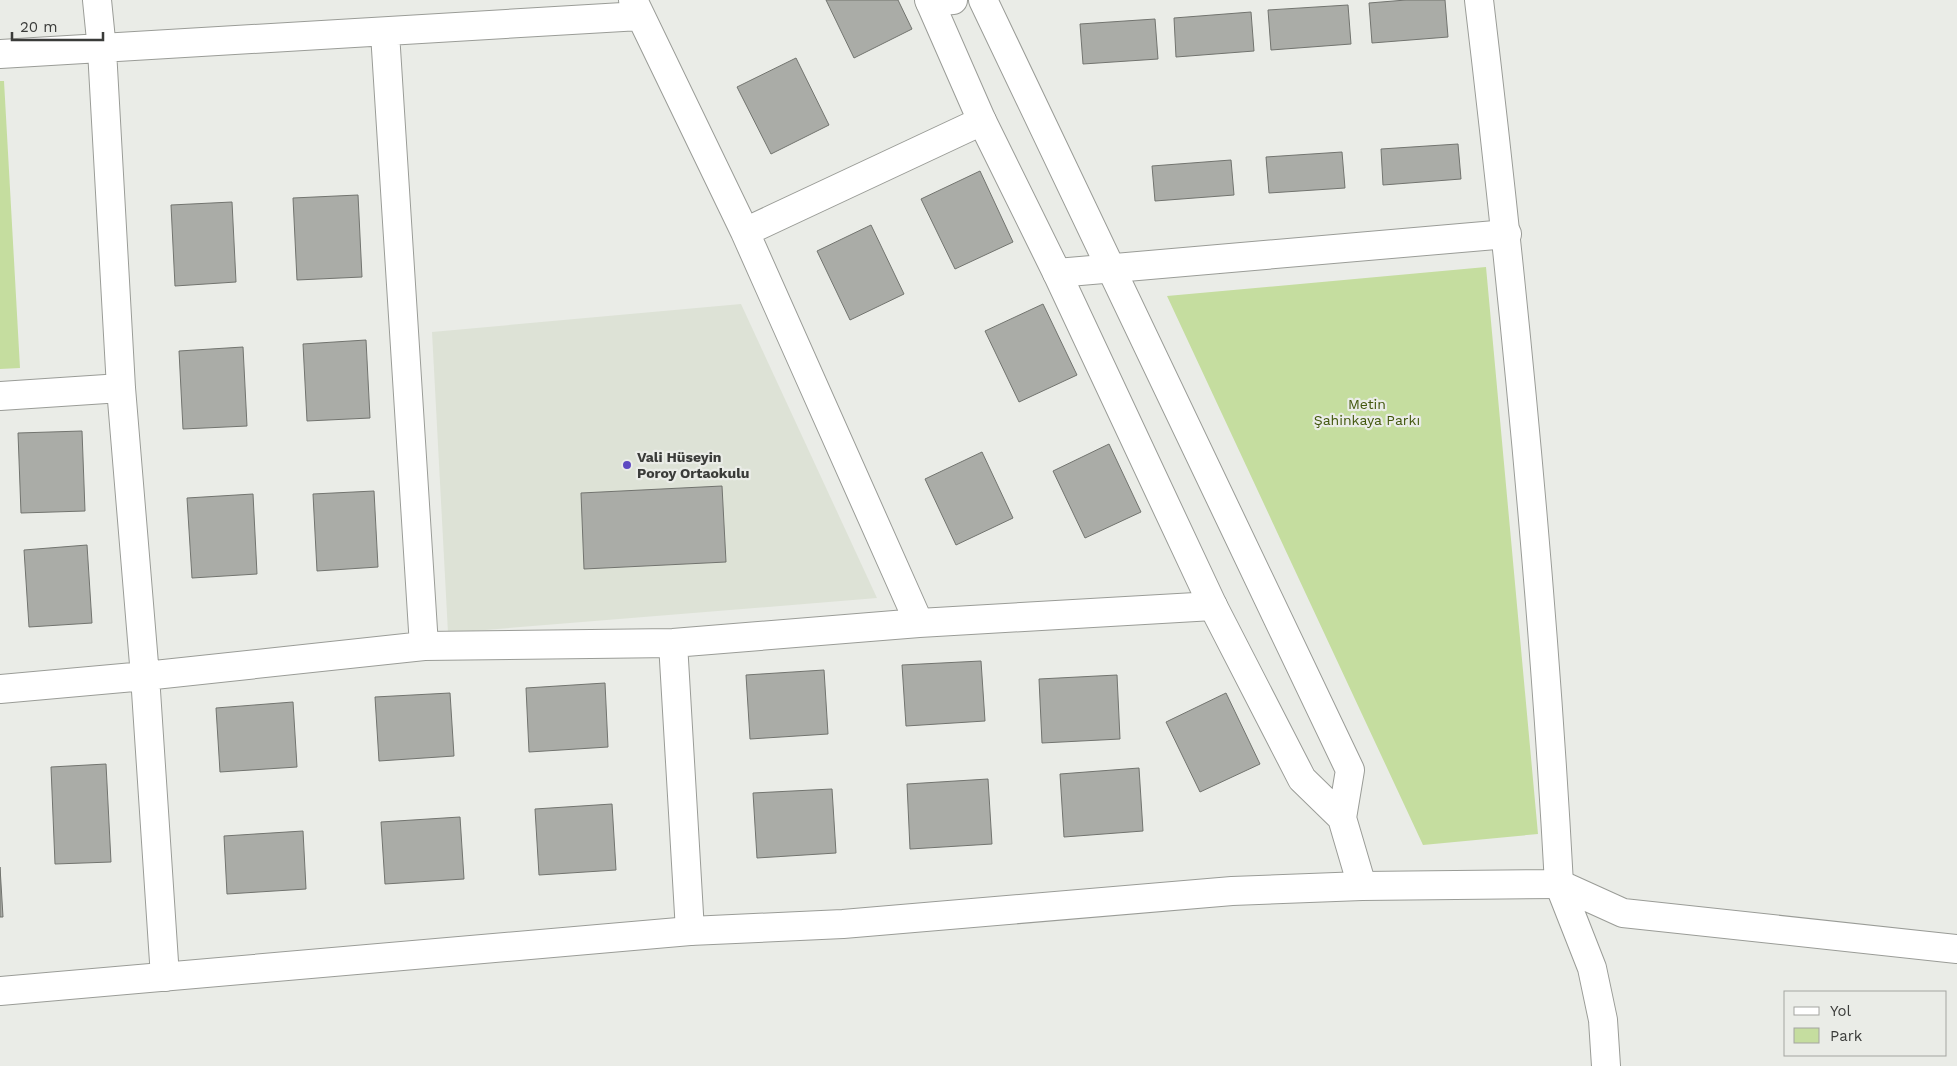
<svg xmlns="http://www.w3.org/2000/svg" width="1957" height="1066" viewBox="0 0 1957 1066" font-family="'Work Sans',sans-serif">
<rect width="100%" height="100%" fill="#eaece7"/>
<path fill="#dde2d6" d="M741 304 877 598 448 633 432 332Z"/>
<path fill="#c5dd9f" d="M0 81H4L20 368 0 369Z
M1486 267 1538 834 1423 845 1167 296Z"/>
<path fill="#aaaca7" stroke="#72746f" d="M826 0H898L912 29 854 58Z
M1406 0H1445L1448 37 1372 43 1369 3Z
M1348 5 1351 44 1271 50 1268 10Z
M1251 12 1254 51 1176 57 1174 18Z
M1155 19 1158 59 1083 64 1080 24Z
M796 58 829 125 771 154 737 87Z
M1458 144 1461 179 1383 185 1381 149Z
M1342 152 1345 188 1269 193 1266 157Z
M1231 160 1234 195 1155 201 1152 166Z
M980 171 1013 242 955 269 921 199Z
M358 195 362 277 297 280 293 198Z
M232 202 236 282 175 286 171 205Z
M871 225 904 294 850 320 817 251Z
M1043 304 1077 375 1019 402 985 331Z
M366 340 370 418 307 421 303 344Z
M243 347 247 426 183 429 179 351Z
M82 431 85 511 21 513 18 433Z
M1109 444 1141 512 1085 538 1053 471Z
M982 452 1013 518 956 545 925 479Z
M722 486 726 562 584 569 581 493Z
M374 491 378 567 317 571 313 494Z
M253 494 257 574 192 578 187 498Z
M87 545 92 623 29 627 24 550Z
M981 661 985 721 906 726 902 665Z
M824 670 828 734 750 739 746 675Z
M1117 675 1120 739 1042 743 1039 679Z
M605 683 608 747 529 752 526 688Z
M450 693 454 756 379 761 375 697Z
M1226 693 1260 764 1200 792 1166 722Z
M293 702 297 767 220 772 216 708Z
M106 764 111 862 55 864 51 767Z
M1139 768 1143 831 1064 837 1060 774Z
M988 779 992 844 910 849 907 784Z
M832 789 836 853 757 858 753 793Z
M612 804 616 870 539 875 535 809Z
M460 817 464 879 385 884 381 822Z
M303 831 306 889 227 894 224 836Z
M0 867 3 917H0Z"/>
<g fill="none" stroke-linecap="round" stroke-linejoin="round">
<defs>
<path id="street" d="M97 0 102 50 121 388 145 676 165 977
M633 0 745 232 919 623
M930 2 953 0
M385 33 424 646
M0 54 640 16
M745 232 982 121
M1057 273 1507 234
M0 396 121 388
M673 643 690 931
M0 689 145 676 424 646 673 643 919 623 1213 606
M1559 884 1623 913 1957 949
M1559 884 1592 968 1603 1020 1606 1066"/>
<path id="secondary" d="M929 0 982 121 1057 273 1213 606 1302 779 1342 818
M983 0 1350 770 1342 818 1362 886
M0 991 690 931 843 924 1232 891 1362 886 1559 884C1543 588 1514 294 1479 0"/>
</defs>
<use href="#street" stroke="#9a9c97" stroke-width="30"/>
<use href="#secondary" stroke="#9a9c97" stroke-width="30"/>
<use href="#street" stroke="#fff" stroke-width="28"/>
<use href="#secondary" stroke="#fff" stroke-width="28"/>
</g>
<circle fill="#5e4ac2" stroke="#eaece7" stroke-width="2" cx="627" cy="465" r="5"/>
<g text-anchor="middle" stroke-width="4.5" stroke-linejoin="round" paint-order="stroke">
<g font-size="14" fill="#42570d" stroke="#eaece7">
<text x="1367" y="409">Metin<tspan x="1367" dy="16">Şahinkaya Parkı</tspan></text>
</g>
<g font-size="14" font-weight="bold" fill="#3a3b39" stroke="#eaece7" text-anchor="start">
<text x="637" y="462">Vali Hüseyin<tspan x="637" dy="16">Poroy Ortaokulu</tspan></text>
</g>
</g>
<rect x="1784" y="991" width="162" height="65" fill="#eaece7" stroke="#a4a5a1"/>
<rect x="1794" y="1007" width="25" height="8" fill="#ffffff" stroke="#a4a5a1"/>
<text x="1830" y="1016" font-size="15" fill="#3a3b39">Yol</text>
<rect x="1794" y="1028" width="25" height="15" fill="#c5dd9f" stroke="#a4a5a1"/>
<text x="1830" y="1041" font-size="15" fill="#3a3b39">Park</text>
<path d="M12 32v8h91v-8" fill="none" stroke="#3a3b39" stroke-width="2.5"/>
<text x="20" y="32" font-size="15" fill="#3a3b39" stroke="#eaece7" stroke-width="4" paint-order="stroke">20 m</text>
</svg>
